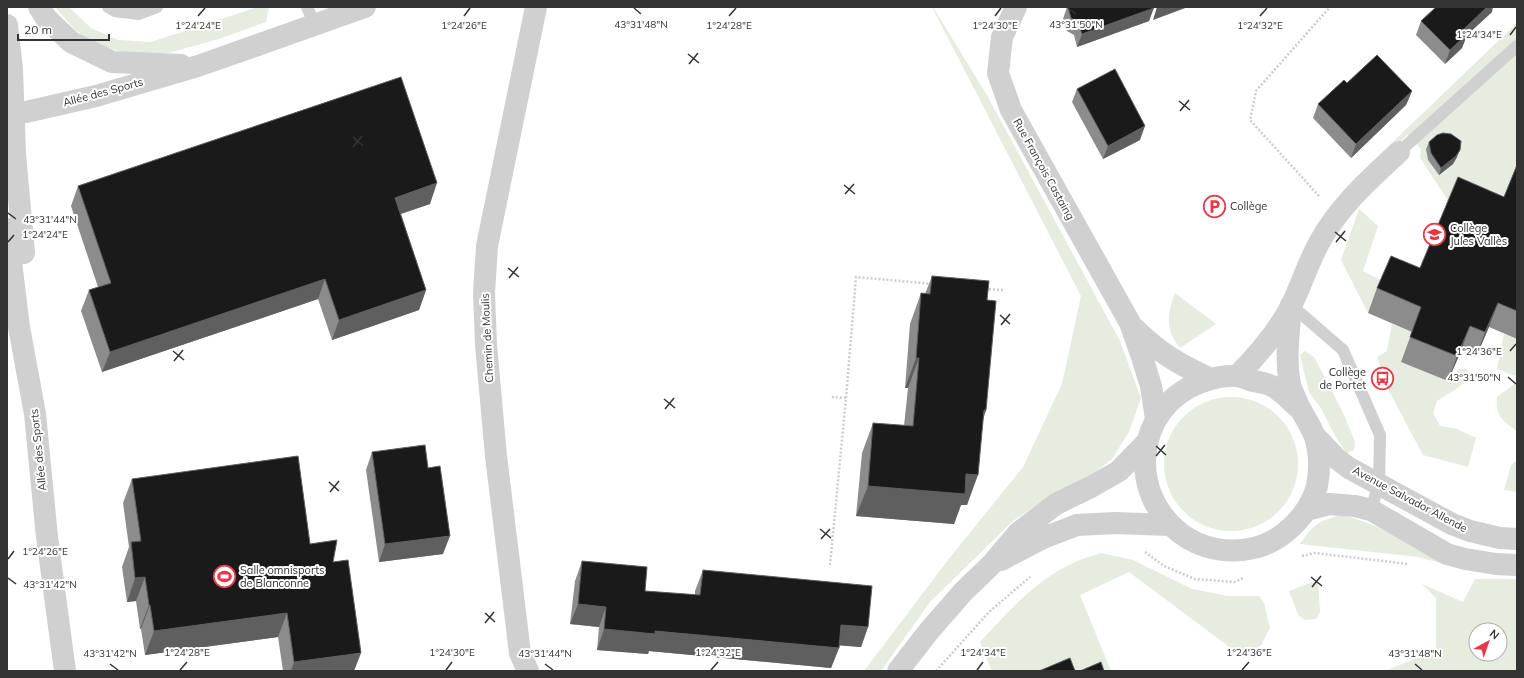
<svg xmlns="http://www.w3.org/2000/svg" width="1524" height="678" viewBox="0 0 1524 678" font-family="Mulish,sans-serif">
<rect width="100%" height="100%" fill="#fff"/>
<path fill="#e6ecdf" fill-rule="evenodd" d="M55 7H69L91 28 118 40 151 42 258 7H269L266 22 219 39 168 53H125L95 44 75 30Z
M932 7H933L988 97 1120 341 1141 398 1129 432 1112 459 1086 480 1050 496 1013 521 930 602 881 671H864L948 560 1023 467 1062 384 1081 296Z
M1517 23V166L1495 221 1449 202 1420 158 1421 149 1408 134 1354 187 1350 183Z
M1359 209 1378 226 1363 271 1382 281 1368 313 1341 260Z
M1175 293 1216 324 1180 348C1165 330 1167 314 1175 293Z
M1392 324 1412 332 1448 381 1459 369H1467L1470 378 1456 389 1437 401 1433 413 1440 426 1457 429 1476 438 1468 467 1423 455 1389 391 1377 357 1387 351Z
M1504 334 1517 339V372L1515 376 1497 369Z
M1305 351 1314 357 1328 383 1345 417 1355 442 1354 450 1346 453 1333 432 1322 410 1309 392 1300 355Z
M1517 382V431C1503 421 1495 416 1497 397Z
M1164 464a67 67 0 1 1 134 0a67 67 0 1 1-134 0Z
M1517 460V492L1504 490 1511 465Z
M1341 515C1381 524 1409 544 1444 564L1418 557 1300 544C1313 525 1318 521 1341 515Z
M1101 553 1133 560 1192 589 1228 596H1259L1264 603 1270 628 1261 645 1247 653 1232 649 1129 572 1080 595 1111 671H992L980 642C1006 614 1032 584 1067 566 1077 560 1090 557 1101 553Z
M1475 579H1517V671H1385L1436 650V598L1422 584 1463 602ZM1476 630H1500V654H1476Z
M1318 580 1320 612 1316 619 1305 620 1298 615 1289 591Z"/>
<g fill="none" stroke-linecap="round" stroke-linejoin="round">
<path stroke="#cdcdcd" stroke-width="2.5" stroke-dasharray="2 2" stroke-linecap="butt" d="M1319 196 1250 120 1256 91 1330 7
M985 289 1003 290
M846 398 856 277 933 284
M1145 552 1164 566 1195 579 1235 582 1243 578
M1302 556 1315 553 1408 564
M830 565 846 398 831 397
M936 671 989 612 1030 577"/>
<path stroke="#d0d0d0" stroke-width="12" d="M108 7 115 11 138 14 157 7
M307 7 315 25
M1399 152 1517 46
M1291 305 1343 350 1380 435 1379 483 1371 510"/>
<path stroke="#d0d0d0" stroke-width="22" d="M1016 7 1002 37 998 73 1011 110 1130 323 1141 354 1151 386 1156 419
M1291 305C1289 332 1285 358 1290 384 1291 390 1295 396 1297 402 1302 414 1311 425 1315 437 1320 453 1320 470 1317 486 1310 514 1282 542 1254 548 1228 554 1201 549 1180 533 1127 492 1135 408 1199 383 1210 379 1224 375 1237 376 1242 377 1248 379 1253 381 1259 382 1266 383 1272 386 1282 391 1291 402 1300 409
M1133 327C1158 352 1178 364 1211 379
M1237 376C1258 355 1277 333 1291 306 1301 286 1308 263 1319 243 1339 206 1369 180 1399 152
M1315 436 1337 459 1349 468 1452 524 1470 531 1500 538 1517 539
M1306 510 1329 504 1355 506 1371 510 1447 554 1465 559 1496 564 1517 565
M1001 560 1043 538 1077 525 1115 523 1170 525
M528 671 520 653 496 456 486 345 484 293 487 246 536 7
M898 671 929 631 963 592 991 565 1018 533 1056 504 1091 487 1119 471 1147 442"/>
<path stroke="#d0d0d0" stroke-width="22" d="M39 7 46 18 71 42 112 62 181 65
M7 25 12 69 15 154 24 253
M7 114 26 112 96 96 198 66 365 7
M7 229 19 327 35 414 47 537 65 671"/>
</g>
<path fill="#8c8c8c" d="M1067 7H1153L1149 21 1077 47 1074 35 1067 31 1063 19Z
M1492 12 1467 35 1462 48 1445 64 1416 35 1421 21Z
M1347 83 1412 91 1406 105 1351 158 1313 118 1318 104Z
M1077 89 1140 140 1103 159 1072 102Z
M1429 142 1457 157 1453 164 1439 175 1428 160 1426 149Z
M1517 165V339L1489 327 1476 357 1461 351 1448 381 1401 362 1412 332 1368 313 1377 288 1420 268 1504 197Z
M78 186 430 204 401 214 426 290 419 310 332 340 318 299 102 372 81 311 89 290 98 287 71 206Z
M932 276 987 300 986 410 983 420 967 505H961L954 524 856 516 862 453 873 423 904 426 908 388H905L910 324 921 293 925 294Z
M372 452 428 468 443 554 379 562 366 470Z
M132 479 310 544 333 562 354 671H283L278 637 145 655 141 629H140L136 601 127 602 122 567 129 547 123 503Z
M582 561 645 591 695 595V591L703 570 868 627 861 647 839 645V648L831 668 649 651 648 654 597 650 599 627 570 624 575 581Z"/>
<path fill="#5f5f5f" d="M1157 7H1188L1153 20Z
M1487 7H1493L1492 12 1467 35 1462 48 1445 64 1450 50 1464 29Z
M1154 8 1149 21 1077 47 1082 34Z
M1412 91 1406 105 1351 158 1356 144Z
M1145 126 1140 140 1103 159 1108 146Z
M1460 150 1457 157 1453 164 1439 175 1441 168Z
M437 183 430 204 388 218 395 198Z
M325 279 318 299 102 372 110 352Z
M426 290 419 310 332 340 339 320Z
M1498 303 1489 327 1476 357 1485 332Z
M1470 326 1461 351 1448 381 1457 356Z
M916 358H919L908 388H905Z
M984 410H986L975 441Z
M966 474 978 475 967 505H961L954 524 856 516 868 486Z
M450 536 443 554 379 562 385 544Z
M145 577 136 601 127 602 135 578Z
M578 604 606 607 599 627 570 624Z
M149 605H150L141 629H140Z
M287 613 278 637 145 655 154 631Z
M841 625 868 627 861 647 833 645Z
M604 629 655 631 839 648 831 668 649 651 648 654 597 650Z
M361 653 354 671H291L294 662Z"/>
<path fill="#1a1a1a" stroke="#5f5f5f" d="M1068 7H1153L1154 8 1082 34 1078 22 1071 18Z
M1436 7H1487L1464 29 1467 34 1450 50 1421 21Z
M1377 55 1412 91 1356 144 1318 104 1344 80 1347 83Z
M1115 69 1145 126 1108 146 1077 89Z
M401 77 437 183 395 198 426 290 339 320 325 279 110 352 89 290 111 283 78 186Z
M1443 133 1451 134 1461 141 1460 150 1456 156 1441 168 1431 153 1429 142 1437 135Z
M1517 165V311L1498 303 1485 332 1470 326 1457 356 1410 337 1421 307 1377 288 1391 256 1420 268 1458 177 1504 197Z
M932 276 989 281 987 300 996 301 986 410H984L978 475 966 474 965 494 868 486 873 423 913 426 919 358H916L921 293 930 294Z
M425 445 428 468 440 466 450 536 385 544 372 452Z
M298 456 310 544 337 540 333 562 348 560 361 653 294 662 287 613 154 631 150 605H149L145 577 135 578 131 542 141 541 132 479Z
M582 561 647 567 645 591 700 595 703 570 872 586 868 627 841 625 839 648 655 631V634L604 629 606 607 578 604Z
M1070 658 1075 671H1039Z
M1101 662 1104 671H1080Z"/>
<path fill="none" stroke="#333" stroke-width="1.5" d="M634 8 641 14M1068 8 1076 14M198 16 205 8M464 16 470 8M729 16 736 8M995 16 1001 8M1260 16 1267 8M1510 35 1516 27M688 54 699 63M689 64 698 53M1179 101 1190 110M1180 111 1189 100M353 137 363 146M353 147 362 136M844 185 855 194M845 194 854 184M8 213 16 219M1335 232 1346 241M8 242 14 235M1336 242 1345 231M508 268 519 277M509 278 518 267M1000 315 1010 324M1001 325 1010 314M173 351 184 360M1510 351 1516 344M174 361 183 350M1508 377 1516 384M664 399 675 408M665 409 674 398M1156 446 1166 455M1156 456 1165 445M329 482 339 491M330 492 339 481M820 529 831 538M821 539 830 529M8 559 14 551M1311 577 1322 586M8 578 16 584M1312 587 1321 576M485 613 495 622M485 623 494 612M110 664 118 670M545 664 553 670M1415 664 1422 670M180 670 187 662M446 670 452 662M711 670 718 662M977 670 983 662M1242 670 1249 662"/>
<defs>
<symbol id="parking-ring" viewBox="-11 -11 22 22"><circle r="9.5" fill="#fff" stroke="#e63946" stroke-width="1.5"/><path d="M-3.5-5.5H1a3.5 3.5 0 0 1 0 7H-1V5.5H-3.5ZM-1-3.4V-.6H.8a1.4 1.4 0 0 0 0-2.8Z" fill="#e63946"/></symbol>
<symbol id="school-ring" viewBox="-11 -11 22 22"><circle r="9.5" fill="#fff" stroke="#e63946" stroke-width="1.5"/><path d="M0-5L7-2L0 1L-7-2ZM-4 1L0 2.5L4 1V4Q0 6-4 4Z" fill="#e63946"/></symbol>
<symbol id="bus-ring" viewBox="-11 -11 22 22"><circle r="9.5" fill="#fff" stroke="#e63946" stroke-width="1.5"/><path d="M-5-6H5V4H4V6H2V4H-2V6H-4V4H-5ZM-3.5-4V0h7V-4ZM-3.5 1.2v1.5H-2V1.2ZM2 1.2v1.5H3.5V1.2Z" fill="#e63946"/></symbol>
<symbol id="stadium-ring" viewBox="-11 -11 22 22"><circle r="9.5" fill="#fff" stroke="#e63946" stroke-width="1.5"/><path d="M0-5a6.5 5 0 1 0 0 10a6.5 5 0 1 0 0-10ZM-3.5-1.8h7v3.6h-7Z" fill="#e63946"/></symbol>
</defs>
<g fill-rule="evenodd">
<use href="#parking-ring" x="1202" y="194" width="25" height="25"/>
<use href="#school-ring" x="1422" y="222" width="25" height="25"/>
<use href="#bus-ring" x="1370" y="366" width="25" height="25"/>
<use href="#stadium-ring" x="212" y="564" width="25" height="25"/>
</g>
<g text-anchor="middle" stroke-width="4" stroke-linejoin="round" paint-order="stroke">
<g font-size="11" fill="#333" stroke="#fff">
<text transform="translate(103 92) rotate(-15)" y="4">Allée des Sports</text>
<text transform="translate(1044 169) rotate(61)" y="4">Rue François Castaing</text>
<text transform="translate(487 338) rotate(-93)" y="4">Chemin de Moulis</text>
<text transform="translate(38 450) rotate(-96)" y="4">Allée des Sports</text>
<text transform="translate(1410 499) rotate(28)" y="4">Avenue Salvador Allende</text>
</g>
<g font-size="11" fill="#333" stroke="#fff" text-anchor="start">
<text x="1230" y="210">Collège</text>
<text x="1450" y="232">Collège<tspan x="1450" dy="13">Jules Vallès</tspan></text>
<text x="1366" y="376" text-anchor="end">Collège<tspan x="1366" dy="13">de Portet</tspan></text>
<text x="240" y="574">Salle omnisports<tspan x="240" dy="13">de Blanconne</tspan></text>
</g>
</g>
<g font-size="10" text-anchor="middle" fill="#333" stroke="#fff" stroke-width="4" stroke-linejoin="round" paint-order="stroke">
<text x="641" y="28">43°31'48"N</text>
<text x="1076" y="28">43°31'50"N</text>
<text x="198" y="29">1°24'24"E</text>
<text x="464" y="29">1°24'26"E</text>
<text x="729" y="29">1°24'28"E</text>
<text x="995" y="29">1°24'30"E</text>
<text x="1260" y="29">1°24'32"E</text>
<text x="1479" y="38">1°24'34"E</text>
<text x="50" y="223">43°31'44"N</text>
<text x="45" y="238">1°24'24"E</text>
<text x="1479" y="355">1°24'36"E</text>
<text x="1474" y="381">43°31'50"N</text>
<text x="45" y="555">1°24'26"E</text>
<text x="50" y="588">43°31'42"N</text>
<text x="187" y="656">1°24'28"E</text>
<text x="452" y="656">1°24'30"E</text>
<text x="718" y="656">1°24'32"E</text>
<text x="983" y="656">1°24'34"E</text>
<text x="1249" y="656">1°24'36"E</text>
<text x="110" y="657">43°31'42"N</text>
<text x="545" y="657">43°31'44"N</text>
<text x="1415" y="657">43°31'48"N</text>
</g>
<rect width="1524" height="678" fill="none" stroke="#333333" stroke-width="16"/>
<g transform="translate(1488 642) rotate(40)"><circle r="19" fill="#ffffff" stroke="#adadad"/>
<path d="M0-3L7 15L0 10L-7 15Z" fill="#e63946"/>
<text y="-6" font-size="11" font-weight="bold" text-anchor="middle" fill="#333333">N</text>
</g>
<path d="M18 34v6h91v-6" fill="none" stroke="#333333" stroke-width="2"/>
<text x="24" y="34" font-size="12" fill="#333333" stroke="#ffffff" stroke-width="3" paint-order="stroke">20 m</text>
</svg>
